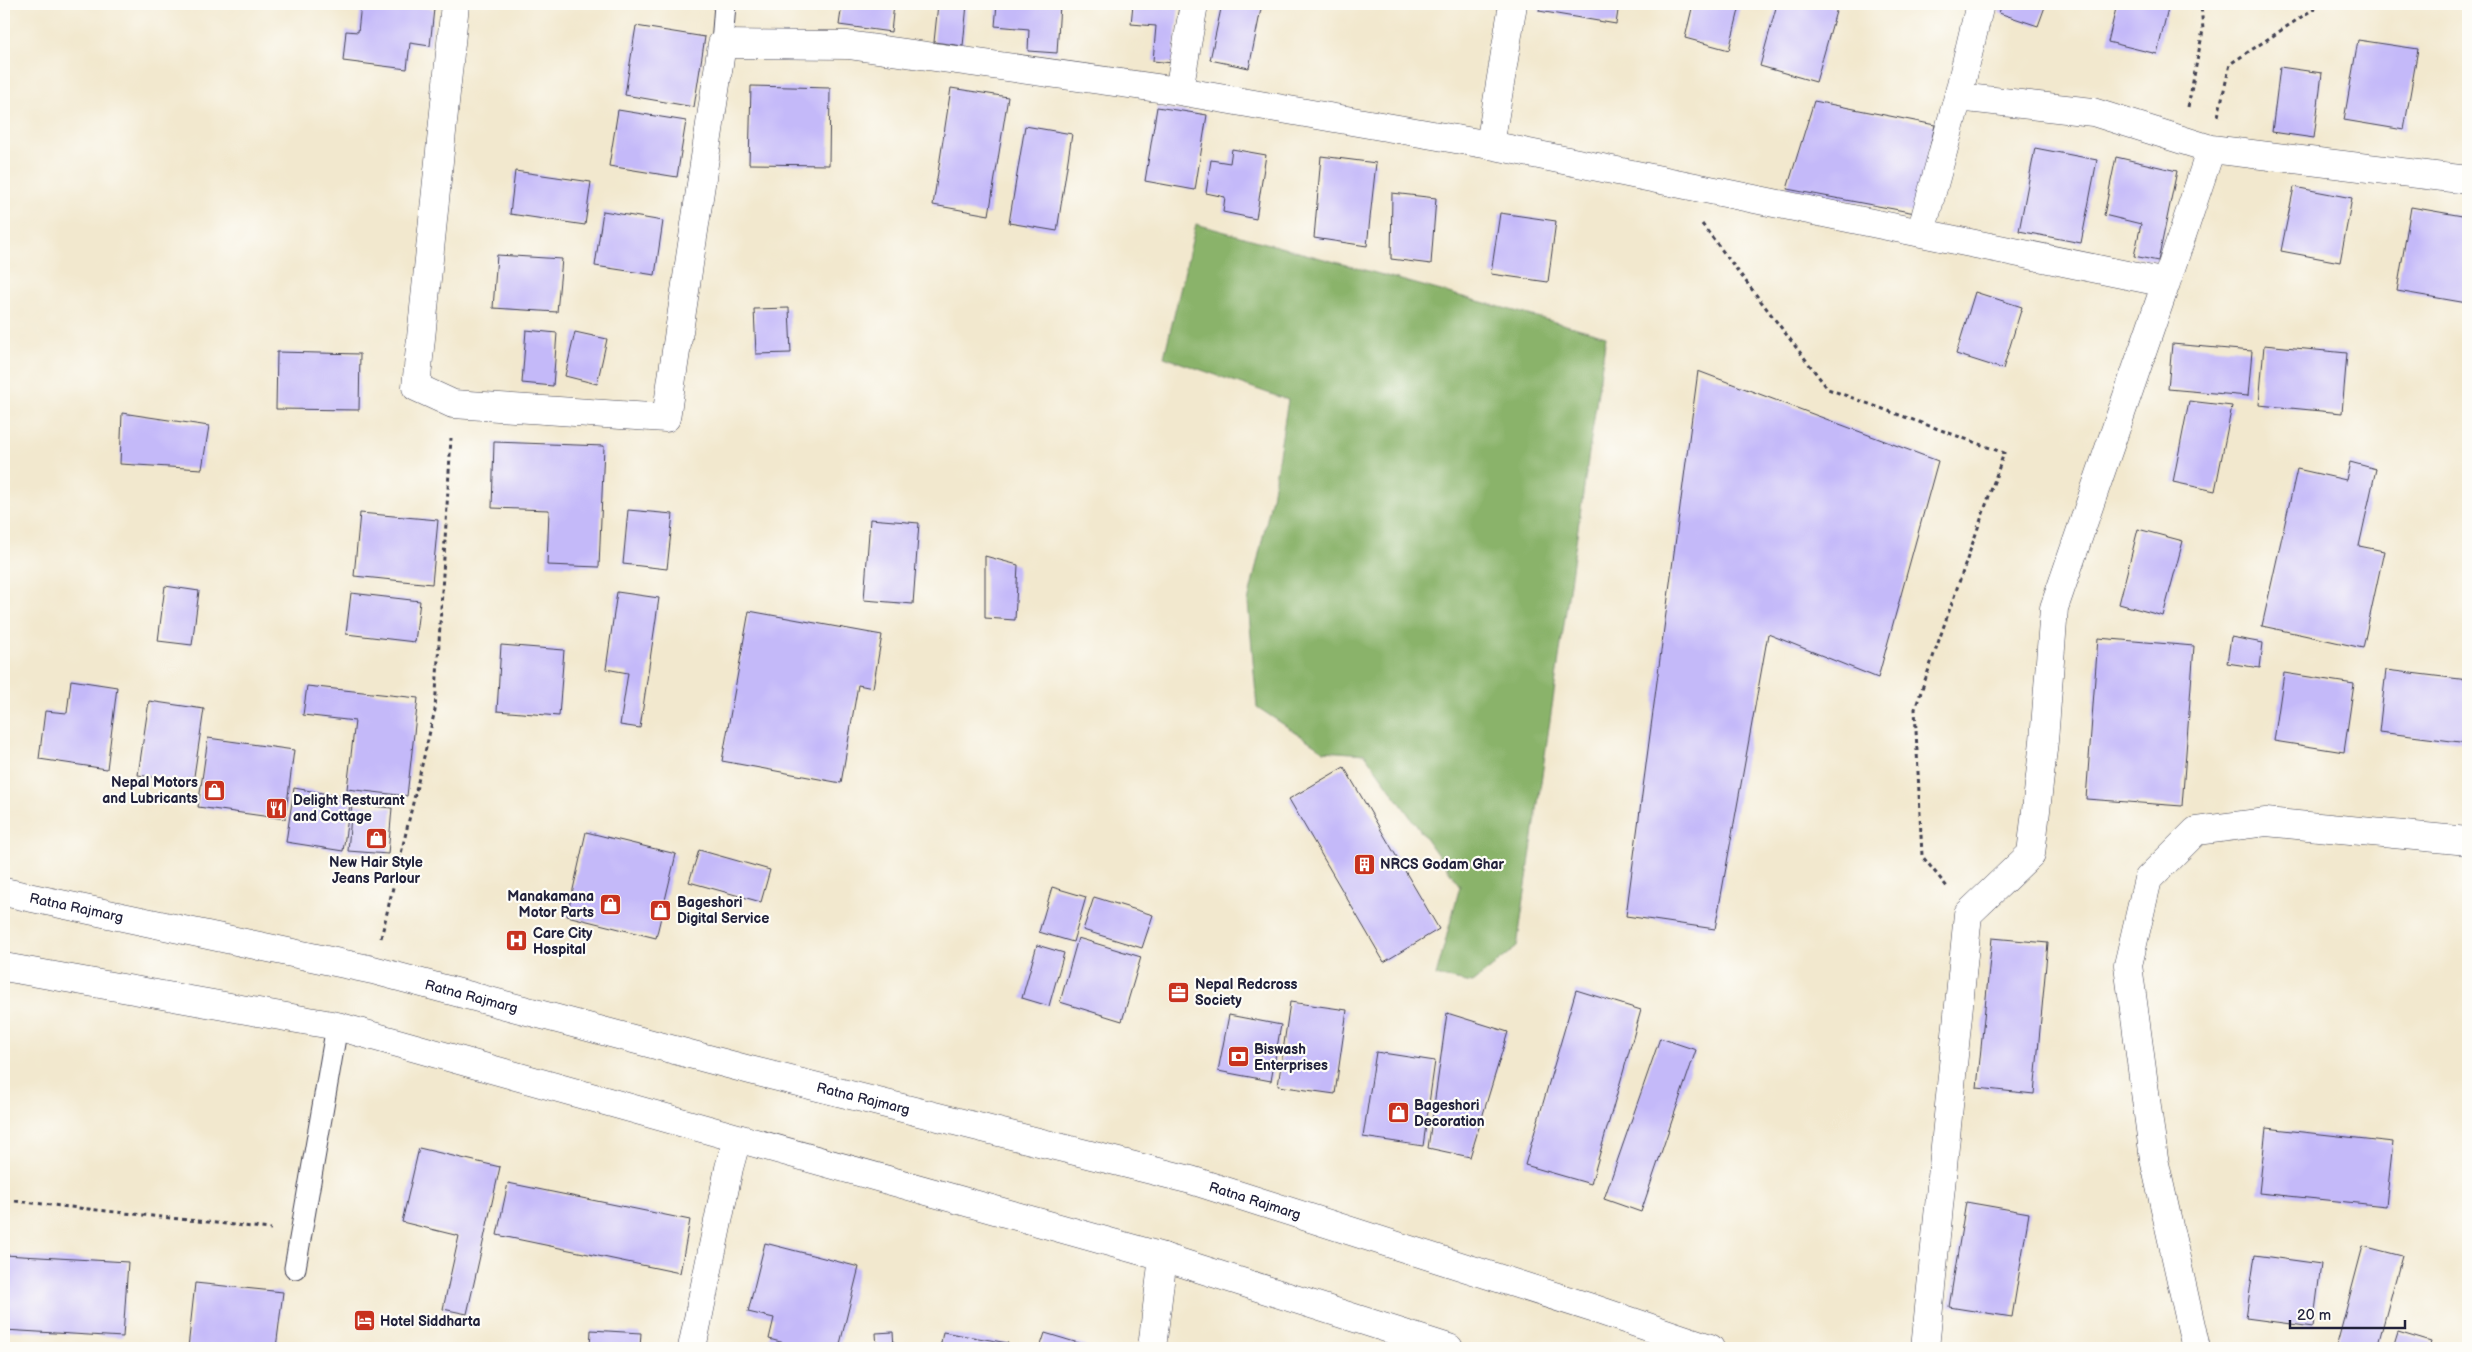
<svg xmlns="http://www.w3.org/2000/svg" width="2472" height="1352" viewBox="0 0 2472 1352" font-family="'Balsamiq Sans',sans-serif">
<rect width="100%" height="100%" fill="#fdfcf7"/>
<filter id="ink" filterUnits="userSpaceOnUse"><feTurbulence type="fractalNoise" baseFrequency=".02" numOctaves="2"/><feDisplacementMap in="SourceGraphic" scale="10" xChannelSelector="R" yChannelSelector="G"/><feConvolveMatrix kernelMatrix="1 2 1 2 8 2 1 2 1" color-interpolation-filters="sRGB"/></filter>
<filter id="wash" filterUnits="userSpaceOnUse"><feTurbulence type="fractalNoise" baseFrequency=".0096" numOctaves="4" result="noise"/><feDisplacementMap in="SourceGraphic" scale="20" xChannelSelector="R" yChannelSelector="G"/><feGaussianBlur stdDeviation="1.12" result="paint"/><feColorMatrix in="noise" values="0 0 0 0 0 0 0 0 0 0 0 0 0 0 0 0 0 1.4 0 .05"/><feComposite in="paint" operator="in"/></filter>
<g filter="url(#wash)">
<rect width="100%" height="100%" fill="#f2e8ce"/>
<path fill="#8ab36b" stroke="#566a53" d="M1196 224 1606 336 1517 947 1472 983 1436 976 1460 886 1365 754 1324 751 1257 707 1248 602 1272 497 1288 400 1164 357Z"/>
<g id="blocks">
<path fill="#c4b9f9" d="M361 4H390L434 9 430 46 410 43 407 69 343 61 346 31 358 32Z
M842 4H894L891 32 839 25Z
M938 4H967L963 46 934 42Z
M997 4H1060L1057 53 1028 51 1029 29 995 26Z
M1133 4H1179L1173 63 1153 61 1156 26 1131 24Z
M1222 4H1262L1249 68 1210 60Z
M1540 4H1619L1616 24 1539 11Z
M1693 4H1731L1740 6 1729 50 1685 38Z
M1777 4H1822L1837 8 1816 82 1760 66Z
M2002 4H2046L2038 26 1999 13Z
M2117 4H2169L2157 54 2108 42Z
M636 26 705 37 694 107 625 95Z
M2358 40 2418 49 2404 130 2344 120Z
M2280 67 2322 73 2314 138 2272 132Z
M751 86 830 88 829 165 749 164Z
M951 88 1008 97 989 215 933 205Z
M1814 101 1935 125 1915 213 1787 189Z
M1157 107 1207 115 1195 190 1145 181Z
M618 110 686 121 677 177 609 166Z
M1025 126 1072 134 1057 231 1009 223Z
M2035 148 2097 160 2081 243 2019 231Z
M1232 149 1266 155 1256 219 1223 212 1225 197 1206 193 1211 160 1230 163Z
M1321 156 1376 163 1367 246 1314 238Z
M2116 157 2177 171 2158 261 2134 256 2141 224 2104 215Z
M515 171 591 182 585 225 510 214Z
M2294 187 2352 198 2340 262 2281 251Z
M1392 193 1436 198 1431 264 1391 259Z
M2411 207 2468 217 2467 303 2397 291Z
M603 211 663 221 655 275 595 266Z
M1500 213 1556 221 1548 282 1491 274Z
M497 255 562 259 557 312 493 308Z
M1975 292 2022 307 2003 369 1956 354Z
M789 308 791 353 756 354 754 309Z
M526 330 557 333 553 386 522 383Z
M575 332 607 339 597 384 565 376Z
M2172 344 2252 351 2248 396 2168 389Z
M2264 345 2347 353 2342 413 2259 405Z
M277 352 360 354 359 410 276 409Z
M1698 371 1938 461 1878 678 1768 634 1715 929 1626 916Z
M2189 401 2232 406 2215 491 2173 482Z
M122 413 209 426 202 469 120 464Z
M494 442 604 446 599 567 547 565 549 510 492 508Z
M2350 462 2376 469 2359 546 2384 551 2363 648 2262 626 2297 469 2346 480Z
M628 510 673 514 667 569 623 564Z
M360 513 438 520 432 584 354 576Z
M870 519 919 523 913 604 864 600Z
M2138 529 2183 541 2163 616 2119 604Z
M985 556 1018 565 1015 620 985 618Z
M165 586 199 591 192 645 158 641Z
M617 592 659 598 640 728 620 725 628 673 606 669Z
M351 593 420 601 415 642 346 634Z
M749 611 882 635 873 688 858 685 841 783 722 761Z
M2231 637 2263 643 2260 668 2227 663Z
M2098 638 2194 646 2182 806 2086 799Z
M501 645 564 650 559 716 497 711Z
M2386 670 2468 680V743L2379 732Z
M2284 673 2354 684 2344 752 2274 741Z
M71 680 117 687 107 769 39 759 45 711 67 713Z
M307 686 418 698 407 796 347 789 355 721 303 715Z
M149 701 204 709 193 783 138 775Z
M208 738 294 750 285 819 198 807Z
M1344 767 1439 929 1384 962 1289 799Z
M294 788 351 798 343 851 286 842Z
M352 804 392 808 388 854 348 851Z
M586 832 676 854 656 938 567 916Z
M699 850 770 870 761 902 689 882Z
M1052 887 1086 897 1073 942 1039 932Z
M1094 897 1153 915 1142 948 1083 930Z
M1078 938 1141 957 1122 1021 1060 1002Z
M1992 938 2048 943 2034 1094 1977 1088Z
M1037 945 1064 953 1049 1006 1022 998Z
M1576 990 1641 1010 1591 1184 1525 1165Z
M1290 1002 1347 1010 1335 1094 1278 1086Z
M1447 1013 1508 1032 1470 1157 1428 1148Z
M1229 1015 1281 1025 1271 1081 1218 1071Z
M1660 1038 1696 1050 1641 1212 1604 1199Z
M1376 1052 1435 1061 1423 1146 1363 1137Z
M2266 1128 2393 1142 2386 1206 2259 1193Z
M419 1148 500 1167 467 1314 443 1309 459 1236 402 1222Z
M508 1183 690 1220 680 1273 497 1235Z
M1966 1202 2029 1213 2012 1317 1949 1307Z
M765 1243 859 1267 839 1348H804L769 1339 774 1318 748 1312Z
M2363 1246 2402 1256 2377 1348H2336Z
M4 1255 128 1262 123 1337 4 1330Z
M2255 1255 2321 1264 2313 1327 2246 1318Z
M195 1283 283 1292 276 1348H188Z
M591 1330 641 1333 640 1348H590Z
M893 1332 894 1348H877L876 1333Z
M943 1332 1008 1343 1007 1348H940Z
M2398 1332 2431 1342 2429 1348H2393Z
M1045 1333 1085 1345 1084 1348H1040Z"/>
</g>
</g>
<g filter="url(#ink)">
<use href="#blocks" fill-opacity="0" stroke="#414051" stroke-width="1"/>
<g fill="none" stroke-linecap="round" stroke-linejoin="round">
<defs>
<path id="service" d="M722 44 725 4
M295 1268 337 1026"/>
<path id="minor" d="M455 4 416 387 453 404 666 418 722 44 848 45 1179 91 1490 145 2166 283 2054 608 2044 741 2031 854 1968 914 1925 1348
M1179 91 1194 4
M1958 97 1980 4
M1490 145 1513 4
M2211 149 2468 180
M1921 232 1958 97 2093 112 2211 149 2166 283
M692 1348 729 1168 737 1139
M1152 1348 1163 1257
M2196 1348 2154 1159 2128 965 2148 879 2196 831 2266 822 2468 841"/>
<g id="trunk">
<path id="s1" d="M4 892 373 970 750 1070 1191 1180 1595 1309 1710 1348"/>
<path d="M4 967 337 1026 1163 1257 1449 1348"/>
</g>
</defs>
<use href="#service" stroke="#414051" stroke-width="23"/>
<use href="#minor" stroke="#414051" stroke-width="29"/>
<use href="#trunk" stroke="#414051" stroke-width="29"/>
<path stroke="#414051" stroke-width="3" stroke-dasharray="4 4" stroke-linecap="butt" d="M2188 107 2203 30 2201 4
M2218 116 2230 64 2321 4
M1702 224 1828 389 2004 453 1915 709 1922 856 1948 888
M381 938 435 710 451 438
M15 1201 271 1229"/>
<use href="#service" stroke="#fff" stroke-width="21"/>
<use href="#minor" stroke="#fff" stroke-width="28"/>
<use href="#trunk" stroke="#fff" stroke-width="28"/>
</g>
</g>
<defs>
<symbol id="shop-square" viewBox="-11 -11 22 22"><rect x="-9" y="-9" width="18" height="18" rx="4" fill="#c8321e" stroke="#fdfcf7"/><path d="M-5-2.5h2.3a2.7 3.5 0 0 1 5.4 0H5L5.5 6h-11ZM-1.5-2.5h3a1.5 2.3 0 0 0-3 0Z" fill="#fff"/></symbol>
<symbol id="restaurant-square" viewBox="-11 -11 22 22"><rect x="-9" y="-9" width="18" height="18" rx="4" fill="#c8321e" stroke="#fdfcf7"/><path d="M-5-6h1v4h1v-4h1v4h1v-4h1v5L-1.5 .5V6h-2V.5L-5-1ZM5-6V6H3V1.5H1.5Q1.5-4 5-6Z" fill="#fff"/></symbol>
<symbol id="building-square" viewBox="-11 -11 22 22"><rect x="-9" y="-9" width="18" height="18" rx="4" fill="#c8321e" stroke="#fdfcf7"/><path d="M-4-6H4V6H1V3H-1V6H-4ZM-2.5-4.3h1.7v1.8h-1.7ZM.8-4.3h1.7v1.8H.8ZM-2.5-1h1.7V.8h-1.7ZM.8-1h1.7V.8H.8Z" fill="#fff"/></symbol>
<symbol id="hospital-square" viewBox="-11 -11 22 22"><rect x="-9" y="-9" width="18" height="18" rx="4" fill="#c8321e" stroke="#fdfcf7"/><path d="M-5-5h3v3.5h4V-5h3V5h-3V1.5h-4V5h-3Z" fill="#fff"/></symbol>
<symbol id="office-square" viewBox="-11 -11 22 22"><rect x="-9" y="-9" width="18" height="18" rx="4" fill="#c8321e" stroke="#fdfcf7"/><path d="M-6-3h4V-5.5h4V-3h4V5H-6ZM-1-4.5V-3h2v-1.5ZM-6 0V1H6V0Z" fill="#fff"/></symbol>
<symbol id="bank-square" viewBox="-11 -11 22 22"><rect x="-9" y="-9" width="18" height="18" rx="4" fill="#c8321e" stroke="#fdfcf7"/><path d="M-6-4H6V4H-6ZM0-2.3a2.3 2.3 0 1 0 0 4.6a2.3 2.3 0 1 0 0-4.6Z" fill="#fff"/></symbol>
<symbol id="hotel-square" viewBox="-11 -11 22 22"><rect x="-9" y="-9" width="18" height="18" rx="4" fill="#c8321e" stroke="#fdfcf7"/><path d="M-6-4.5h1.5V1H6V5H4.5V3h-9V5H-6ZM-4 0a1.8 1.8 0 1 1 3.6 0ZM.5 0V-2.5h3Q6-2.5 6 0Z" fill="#fff"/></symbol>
</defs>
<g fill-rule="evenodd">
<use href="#shop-square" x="202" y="778" width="25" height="25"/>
<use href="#restaurant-square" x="264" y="796" width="25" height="25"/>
<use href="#shop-square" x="364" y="826" width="25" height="25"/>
<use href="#building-square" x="1352" y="852" width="25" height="25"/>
<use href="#shop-square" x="598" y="892" width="25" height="25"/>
<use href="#shop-square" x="648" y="898" width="25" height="25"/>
<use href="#hospital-square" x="504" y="928" width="25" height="25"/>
<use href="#office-square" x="1166" y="980" width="25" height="25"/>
<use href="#bank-square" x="1226" y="1044" width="25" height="25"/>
<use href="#shop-square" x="1386" y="1100" width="25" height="25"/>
<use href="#hotel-square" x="352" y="1308" width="25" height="25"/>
</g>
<g text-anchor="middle" stroke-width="4.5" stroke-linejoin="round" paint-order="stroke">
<g font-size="14" font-weight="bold" fill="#22223b" stroke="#fdfcf7" text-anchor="start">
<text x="198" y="787" text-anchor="end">Nepal Motors<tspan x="198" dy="16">and Lubricants</tspan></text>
<text x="293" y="805">Delight Resturant<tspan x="293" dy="16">and Cottage</tspan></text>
<text x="376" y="867" text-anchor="middle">New Hair Style<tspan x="376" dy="16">Jeans Parlour</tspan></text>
<text x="1380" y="869">NRCS Godam Ghar</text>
<text x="594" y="901" text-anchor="end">Manakamana<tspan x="594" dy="16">Motor Parts</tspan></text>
<text x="677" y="907">Bageshori<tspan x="677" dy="16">Digital Service</tspan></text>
<text x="533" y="938">Care City<tspan x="533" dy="16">Hospital</tspan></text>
<text x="1195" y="989">Nepal Redcross<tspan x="1195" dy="16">Society</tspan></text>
<text x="1254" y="1054">Biswash<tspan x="1254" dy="16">Enterprises</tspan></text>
<text x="1414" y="1110">Bageshori<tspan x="1414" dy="16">Decoration</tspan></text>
<text x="380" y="1326">Hotel Siddharta</text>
</g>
<g font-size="14" fill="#22223b" stroke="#fdfcf7">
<text dy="5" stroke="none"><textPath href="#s1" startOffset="74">Ratna Rajmarg</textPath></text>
<text dy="5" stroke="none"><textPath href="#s1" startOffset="479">Ratna Rajmarg</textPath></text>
<text dy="5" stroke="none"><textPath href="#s1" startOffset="884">Ratna Rajmarg</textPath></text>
<text dy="5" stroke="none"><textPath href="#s1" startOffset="1289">Ratna Rajmarg</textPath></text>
</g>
</g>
<rect width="2472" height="1352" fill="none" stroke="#fdfcf7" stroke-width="20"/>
<path d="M2290 1320v8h115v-8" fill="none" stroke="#22223b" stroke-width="2.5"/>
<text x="2297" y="1320" font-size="15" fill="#22223b" stroke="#fdfcf7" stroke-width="4" paint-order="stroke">20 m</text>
</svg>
